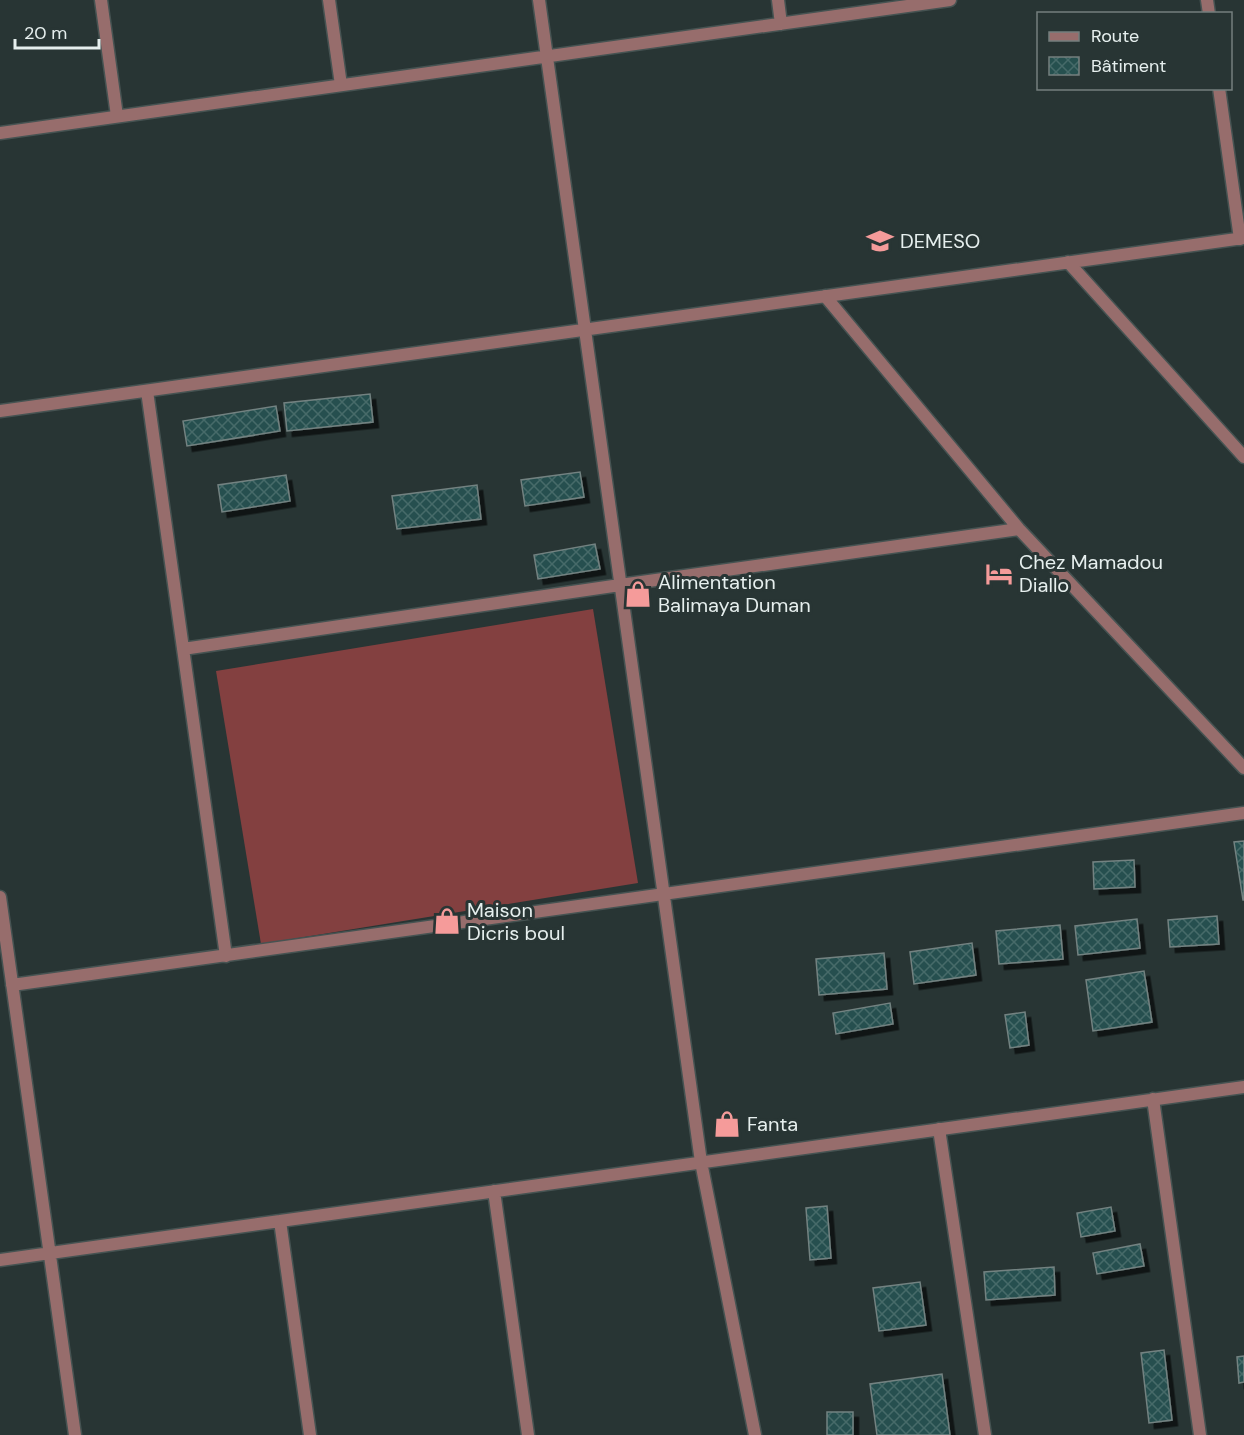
<svg xmlns="http://www.w3.org/2000/svg" width="1244" height="1435" viewBox="0 0 1244 1435" font-family="'DM Sans',sans-serif">
<defs>
<pattern id="building-cross-hatch" width="8" height="8" patternUnits="userSpaceOnUse" patternTransform="scale(1.5)"><rect width="8" height="8" fill="#26504f"/><path d="M0 0l8 8M0 8l8-8" fill="none" stroke="#466a69"/></pattern>
<filter id="shadow"><feDropShadow dx="5.5" dy="5.5" stdDeviation="0" flood-color="#0009"/></filter>
</defs>
<rect width="100%" height="100%" fill="#283534"/>
<path fill="#834040" d="M593 609 638 883 261 944 216 671Z"/>
<path fill="url(#building-cross-hatch)" stroke="#738281" stroke-width="1.5" filter="url(#shadow)" d="M370 394 373 422 287 431 284 403Z
M276 406 280 431 187 446 183 421Z
M580 472 584 497 525 506 521 480Z
M286 475 290 501 222 512 218 485Z
M477 485 481 519 397 529 392 496Z
M595 544 600 569 538 579 534 555Z
M1244 841V900H1243L1234 842Z
M1134 860 1135 887 1094 889 1093 862Z
M1217 916 1219 944 1170 947 1168 920Z
M1137 919 1140 948 1078 955 1075 926Z
M1060 925 1063 959 999 964 996 931Z
M972 943 976 975 914 984 910 952Z
M884 953 887 989 819 995 816 959Z
M1144 971 1152 1022 1093 1031 1086 980Z
M890 1003 893 1024 836 1034 833 1013Z
M1025 1012 1029 1045 1010 1048 1005 1015Z
M827 1206 831 1258 810 1260 806 1208Z
M1111 1207 1115 1231 1081 1237 1077 1213Z
M1140 1244 1144 1266 1097 1274 1093 1253Z
M1054 1267 1055 1295 986 1300 984 1272Z
M920 1282 926 1325 879 1331 873 1288Z
M1164 1350 1172 1420 1149 1423 1141 1353Z
M1244 1356V1382L1239 1383 1237 1357Z
M942 1374 950 1435H877L870 1384Z
M827 1412H853V1435H827Z"/>
<g fill="none" stroke-linecap="round" stroke-linejoin="round">
<defs>
<path id="minor" d="M101 0 117 116
M329 0 341 85
M539 0 701 1162 755 1435
M778 0 781 24
M1207 0 1209 14
M1219 88 1240 239
M0 133 950 0
M1068 262 1244 457
M825 296 1019 529 1244 768
M147 391 226 956
M0 411 1244 238
M183 649 620 585 1019 529
M0 897 75 1435
M12 985 1244 813
M1153 1099 1200 1435
M939 1129 985 1435
M494 1191 528 1435
M280 1221 310 1435
M0 1260 1244 1087"/>
</defs>
<use href="#minor" stroke="#465352" stroke-width="15"/>
<use href="#minor" stroke="#976d6c" stroke-width="12"/>
</g>
<defs>
<symbol id="school-bare" viewBox="-9 -9 18 18"><path d="M0-5L7-2L0 1L-7-2ZM-4 1L0 2.5L4 1V4Q0 6-4 4Z" fill="#f59b9a" stroke="#283534" stroke-width="2.5" paint-order="stroke"/></symbol>
<symbol id="hotel-bare" viewBox="-9 -9 18 18"><path d="M-6-4.5h1.5V1H6V5H4.5V3h-9V5H-6ZM-4 0a1.8 1.8 0 1 1 3.6 0ZM.5 0V-2.5h3Q6-2.5 6 0Z" fill="#f59b9a" stroke="#283534" stroke-width="2.5" paint-order="stroke"/></symbol>
<symbol id="shop-bare" viewBox="-9 -9 18 18"><path d="M-5-2.5h2.3a2.7 3.5 0 0 1 5.4 0H5L5.5 6h-11ZM-1.5-2.5h3a1.5 2.3 0 0 0-3 0Z" fill="#f59b9a" stroke="#283534" stroke-width="2.5" paint-order="stroke"/></symbol>
</defs>
<g fill-rule="evenodd">
<use href="#school-bare" x="861" y="222" width="38" height="38"/>
<use href="#hotel-bare" x="980" y="555" width="38" height="38"/>
<use href="#shop-bare" x="619" y="575" width="38" height="38"/>
<use href="#shop-bare" x="428" y="902" width="38" height="38"/>
<use href="#shop-bare" x="708" y="1105" width="38" height="38"/>
</g>
<g text-anchor="middle" stroke-width="6" stroke-linejoin="round" paint-order="stroke">
<g font-size="20" fill="#e6efee" stroke="#283534" text-anchor="start">
<text x="900" y="248">DEMESO</text>
<text x="1019" y="569">Chez Mamadou<tspan x="1019" dy="23">Diallo</tspan></text>
<text x="658" y="589">Alimentation<tspan x="658" dy="23">Balimaya Duman</tspan></text>
<text x="467" y="917">Maison<tspan x="467" dy="23">Dicris boul</tspan></text>
<text x="747" y="1131">Fanta</text>
</g>
</g>
<rect x="1037" y="12" width="195" height="78" fill="#283534" stroke="#747f7e" stroke-width="1.5"/>
<rect x="1049" y="32" width="30" height="9" fill="#976d6c" stroke="#747f7e" stroke-width="1.5"/>
<text x="1091" y="42" font-size="18" fill="#e6efee">Route</text>
<rect x="1049" y="57" width="30" height="18" fill="url(#building-cross-hatch)" stroke="#747f7e" stroke-width="1.5"/>
<text x="1091" y="72" font-size="18" fill="#e6efee">Bâtiment</text>
<path d="M15 39v9h84v-9" fill="none" stroke="#e6efee" stroke-width="3"/>
<text x="24" y="39" font-size="18" fill="#e6efee" stroke="#283534" stroke-width="4.5" paint-order="stroke">20 m</text>
</svg>
